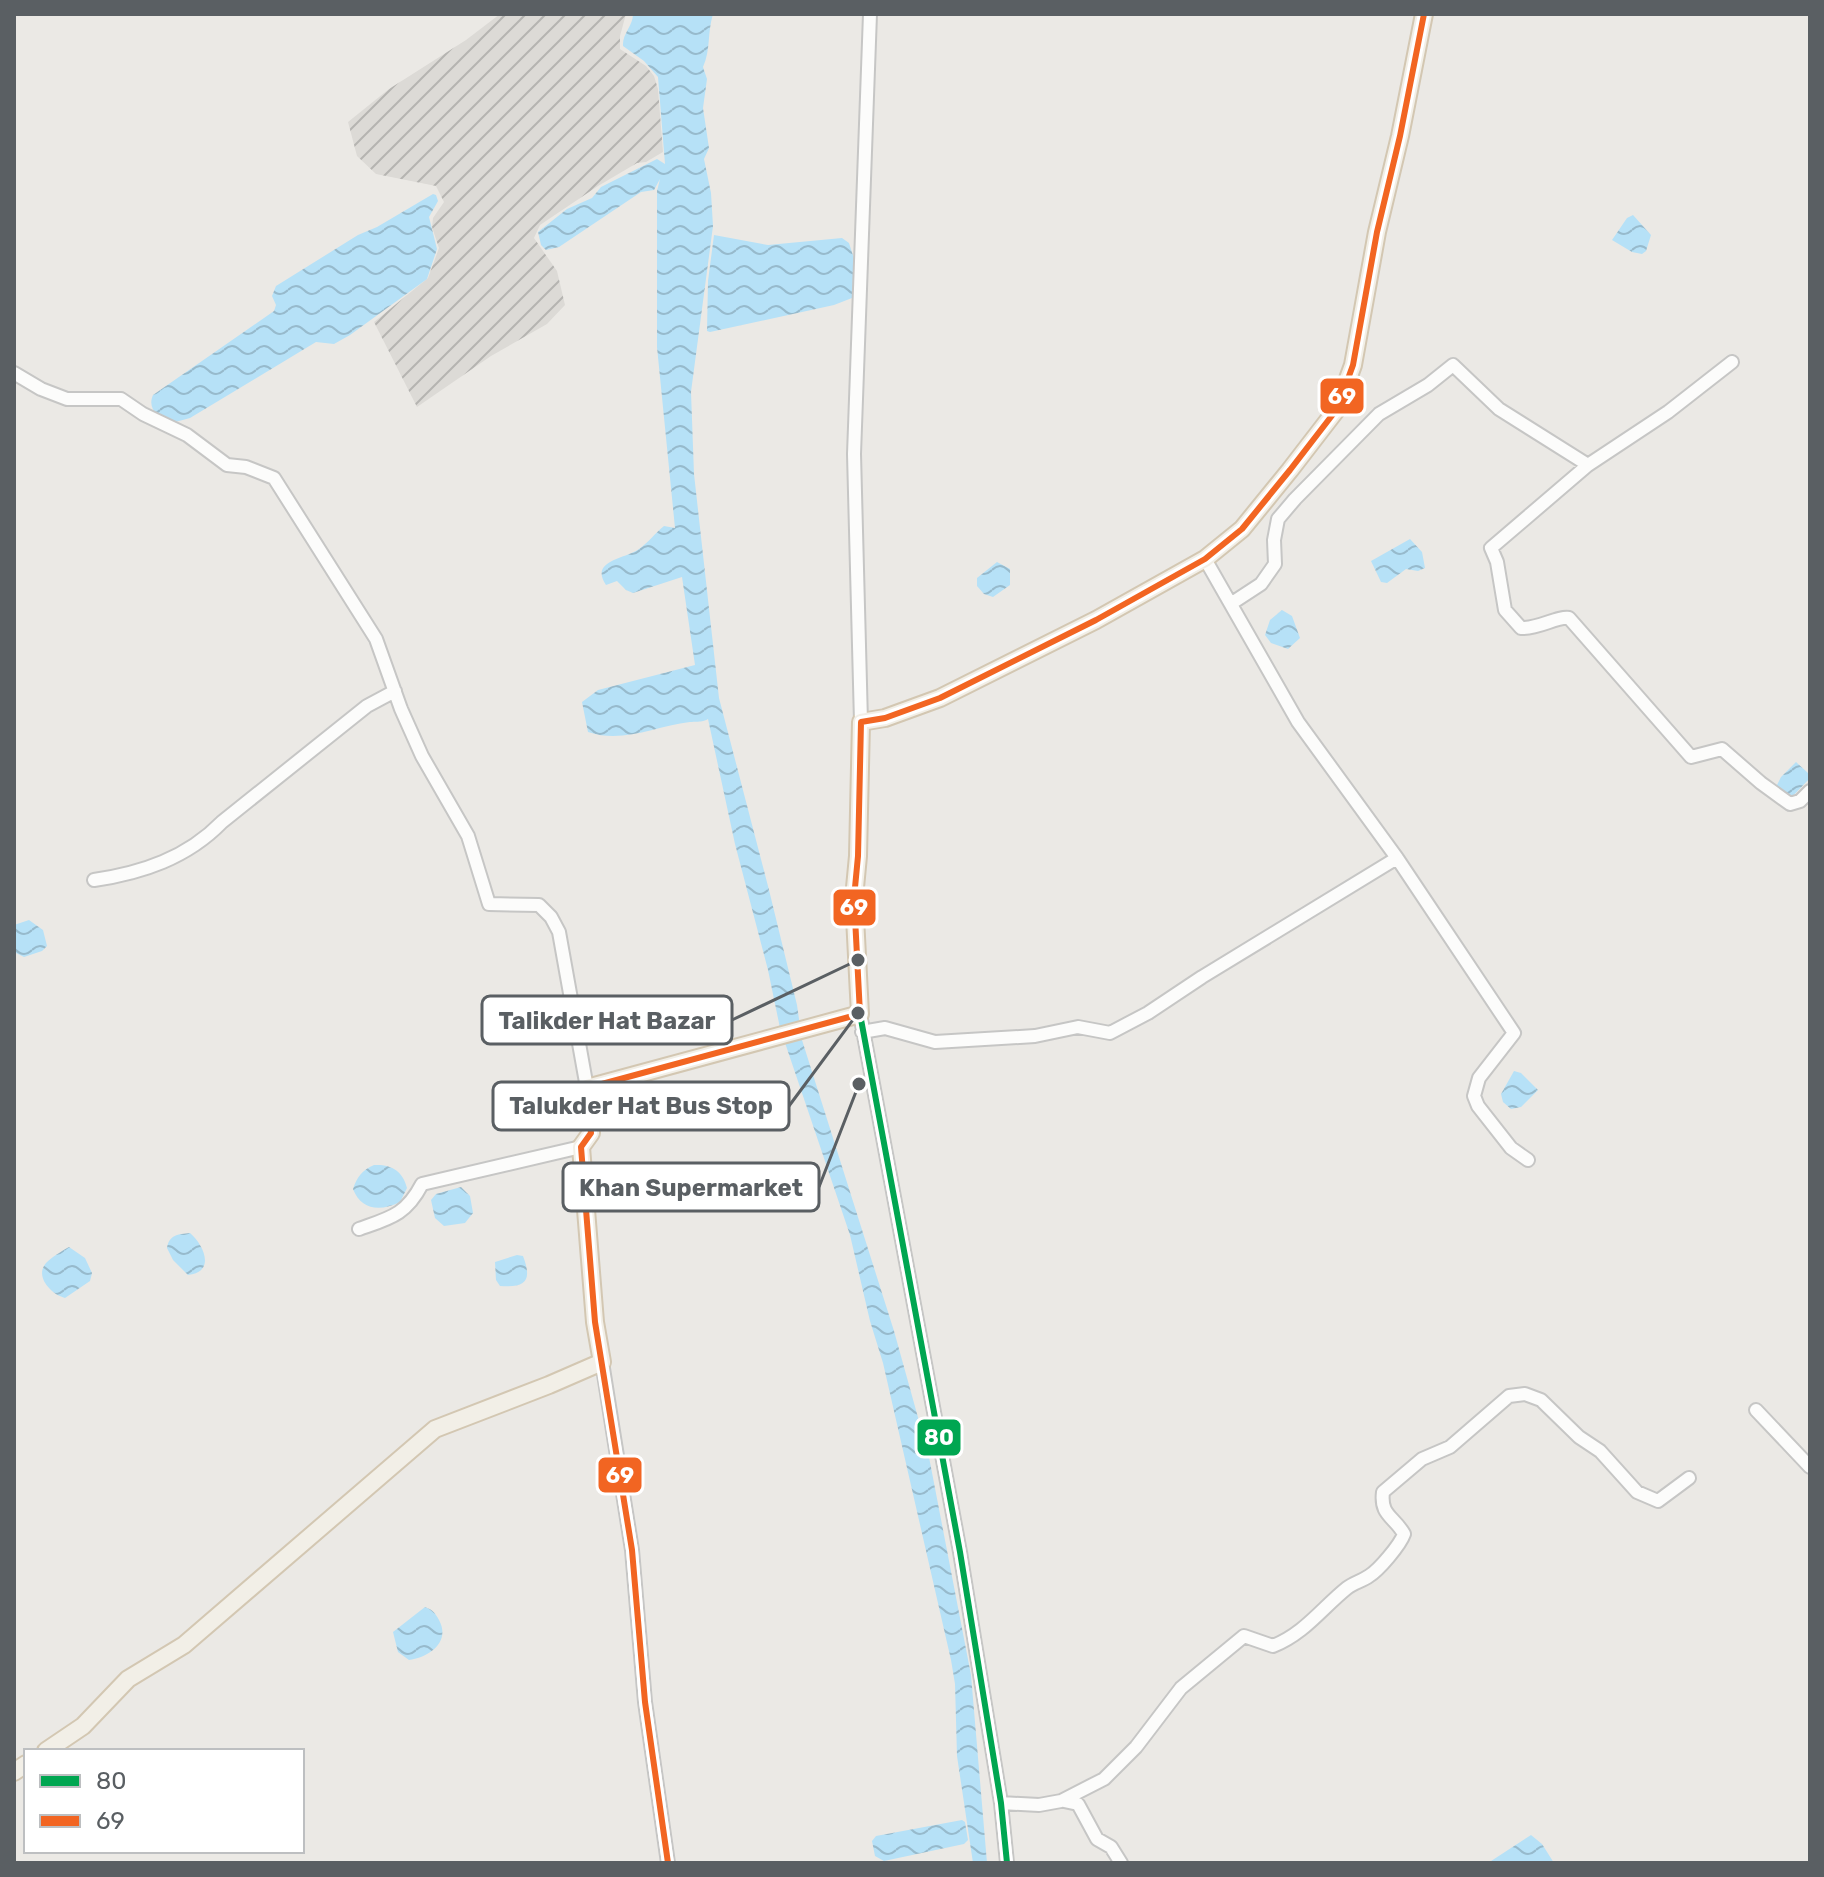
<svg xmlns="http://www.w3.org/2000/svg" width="1824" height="1877" viewBox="0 0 1824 1877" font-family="Rubik,sans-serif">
<defs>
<pattern id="industrial-furrows" width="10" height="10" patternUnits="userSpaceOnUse" patternTransform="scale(2)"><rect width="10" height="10" fill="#dcdad6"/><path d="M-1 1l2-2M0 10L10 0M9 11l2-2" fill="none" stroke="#b5b4b1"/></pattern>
<pattern id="water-waves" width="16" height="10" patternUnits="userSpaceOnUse" patternTransform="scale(2)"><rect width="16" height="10" fill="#b6e1f7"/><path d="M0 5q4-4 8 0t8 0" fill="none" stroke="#97bacc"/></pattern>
</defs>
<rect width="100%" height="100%" fill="#ebe9e5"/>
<path fill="url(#industrial-furrows)" d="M500 14H626L620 36V49L646 66 654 76 658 89 663 152 646 162 637 163 598 186 540 225 534 238 557 271 565 305 547 324 491 356 417 407 374 322 428 278 439 248 432 227 433 218 444 202 436 186 376 174 357 156 348 122 389 89 466 40Z"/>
<path fill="url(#water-waves)" d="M633 14H713C707 34 711 49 703 67L707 79 703 108 709 148 704 159 711 193 713 226 691 392 694 474 719 698 769 890 797 1005 802 1040 894 1331 929 1457 971 1675 987 1863H973L957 1756 955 1684 951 1660 883 1363 870 1321 850 1235 780 1028 768 970 735 844 708 719C701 723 698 721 690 722 655 726 623 744 588 732L582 702 598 690 695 665 682 577 633 593 626 590 617 581 606 585C589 560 626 559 639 549 648 543 655 533 664 526L675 528 657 347V191L660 179 654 190 641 192 559 247 546 250 541 245 538 232 567 209 592 198 601 187 657 159 665 164 658 77 644 61 623 46C622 34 633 26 633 14Z
M433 194 436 195 438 201 429 217 437 249 427 279 350 335 334 344 316 342 190 418 168 424C158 416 147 409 153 395L274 311 276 305 272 296 276 286 358 235 377 227Z
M1633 215 1651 235 1646 251 1642 254 1632 252 1612 240 1627 218Z
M714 235 768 245 842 238 849 243 857 268 852 298 834 305 710 332 707 331 708 281Z
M1410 539 1422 552 1425 568 1418 571 1406 569 1387 583 1381 582 1371 561Z
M997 562 1010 569V585L993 597 984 594 977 586V578Z
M1282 610 1292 616 1300 638 1288 649 1271 643 1265 635 1270 620Z
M1796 762 1808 773 1810 778 1790 799 1776 787 1781 777Z
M29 920 43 930 47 946 42 951 24 957 14 952V925Z
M1514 1071 1521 1073 1538 1090 1521 1107 1511 1109 1503 1102 1501 1094Z
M374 1165C391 1164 403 1171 407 1188L400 1202C380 1212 361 1210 353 1189 357 1177 362 1170 374 1165Z
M461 1187 470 1196 473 1213 465 1223 444 1226 435 1218 431 1200 436 1194Z
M190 1233C204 1245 216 1272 188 1275L173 1260 167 1248C169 1235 178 1234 190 1233Z
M69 1247 85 1258 92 1273 90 1281 65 1298C52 1295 34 1277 46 1263 52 1257 62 1251 69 1247Z
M517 1255 523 1256C532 1280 527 1288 500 1286L496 1280 495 1262Z
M425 1607C433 1610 435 1613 439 1620 451 1642 429 1657 409 1660L398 1652 393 1632Z
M962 1820 965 1822 968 1840 964 1844 884 1861 875 1856 872 1841 876 1836Z
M1531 1835 1542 1844 1554 1863H1488Z"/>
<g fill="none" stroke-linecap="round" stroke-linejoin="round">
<defs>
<path id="minor" d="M1732 362 1668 412 1588 465 1491 548 1497 562 1505 610 1521 628C1539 629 1557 616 1569 618L1691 757 1722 749 1761 783 1790 804 1800 801 1810 791
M14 373 41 389 67 399H121L143 414 187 435 227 465 246 467 274 478 376 639 401 709 422 756 468 836 489 904 539 905 551 917 559 932 587 1088
M1205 559 1298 722 1397 858 1514 1033 1479 1078 1474 1096 1478 1106 1511 1148 1528 1160
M1232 603 1261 584 1275 564 1274 540 1278 519 1295 499 1379 414 1428 385 1453 365 1499 409 1588 465
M861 722 854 454 870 14
M94 880C142 873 187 858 222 822L367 706 395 691
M860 1014 960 1552 1001 1803 1007 1863
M862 1032 885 1028 935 1042 1035 1036 1078 1027 1110 1033 1148 1013 1202 977 1397 858
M359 1229C390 1218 406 1215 422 1184L581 1147
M602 1362 632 1550 645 1702 668 1863
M1756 1410 1810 1467
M1064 1801 1078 1804 1097 1839 1111 1847 1121 1863
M1001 1803 1039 1805 1061 1801 1104 1779 1136 1747 1181 1688 1244 1636 1273 1646C1304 1634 1322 1608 1347 1588 1353 1583 1362 1581 1369 1576 1379 1570 1400 1545 1404 1534 1394 1516 1380 1516 1383 1492L1422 1459 1450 1447 1509 1396 1525 1394 1541 1400 1579 1437 1600 1451 1637 1492 1658 1501 1689 1478"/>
<path id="major" d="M46 1751 83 1726 128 1679 184 1645 435 1429 549 1385 602 1362 595 1322 581 1147 591 1133 587 1088 860 1014 854 898 858 856 861 722 885 718 940 698 1096 620 1205 559 1242 529 1290 470 1337 409 1353 365 1377 232 1400 136 1424 14
M14 1772 26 1764"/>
</defs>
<use href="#minor" stroke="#c6c6c5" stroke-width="16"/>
<use href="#major" stroke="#d3c7b2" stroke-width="20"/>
<use href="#minor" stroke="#fcfcfb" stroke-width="12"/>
<use href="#major" stroke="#f2efe7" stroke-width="16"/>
<defs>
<path id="bus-1" d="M860 1014 960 1552 1001 1803 1007 1863"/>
<path id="bus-2" d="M668 1863 645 1702 632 1550 595 1322 581 1147 591 1133 587 1088 860 1014 854 898 858 856 861 722 885 718 940 698 1096 620 1205 559 1242 529 1290 470 1337 409 1353 365 1377 232 1400 136 1424 14"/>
</defs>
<use href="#bus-1" stroke="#fff" stroke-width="12"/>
<use href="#bus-2" stroke="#fff" stroke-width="12"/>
<use href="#bus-1" stroke="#00a651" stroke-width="6"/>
<use href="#bus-2" stroke="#f26522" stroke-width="6"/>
</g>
<path fill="none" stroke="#5a5f63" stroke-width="3" d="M858 960L732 1020M858 1013L789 1106M859 1084L819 1187"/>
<g fill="#5a5f63" stroke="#fff" stroke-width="3">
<circle cx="858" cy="960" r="8"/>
<circle cx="858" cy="1013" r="8"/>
<circle cx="859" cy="1084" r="8"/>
</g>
<g fill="#fff" stroke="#5a5f63" stroke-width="3">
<rect x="482" y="996" width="250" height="48" rx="8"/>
<rect x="493" y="1082" width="296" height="48" rx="8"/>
<rect x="563" y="1163" width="256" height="48" rx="8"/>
</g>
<g font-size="24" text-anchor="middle" font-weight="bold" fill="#5a5f63">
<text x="607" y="1029">Talikder Hat Bazar</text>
<text x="641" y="1114">Talukder Hat Bus Stop</text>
<text x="691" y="1196">Khan Supermarket</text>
</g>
<g stroke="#fff" stroke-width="3">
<rect x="1319" y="377" width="46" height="38" rx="8" fill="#f26522"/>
<rect x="832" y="888" width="45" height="39" rx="8" fill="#f26522"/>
<rect x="916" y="1418" width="46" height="39" rx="8" fill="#00a651"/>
<rect x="597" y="1456" width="46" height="38" rx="8" fill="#f26522"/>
</g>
<g font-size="22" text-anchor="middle" font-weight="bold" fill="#fff">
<text x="1342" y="404">69</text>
<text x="854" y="915">69</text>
<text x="939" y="1445">80</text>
<text x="620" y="1483">69</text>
</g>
<rect width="1824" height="1877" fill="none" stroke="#5a5f63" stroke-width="32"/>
<rect x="24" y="1749" width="280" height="104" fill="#ffffff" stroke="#bdbfc1" stroke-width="2"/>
<rect x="40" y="1775" width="40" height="12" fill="#00a651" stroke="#bdbfc1" stroke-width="2"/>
<text x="96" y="1789" font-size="24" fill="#5a5f63">80</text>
<rect x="40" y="1815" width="40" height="12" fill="#f26522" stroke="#bdbfc1" stroke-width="2"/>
<text x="96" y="1829" font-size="24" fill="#5a5f63">69</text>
</svg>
